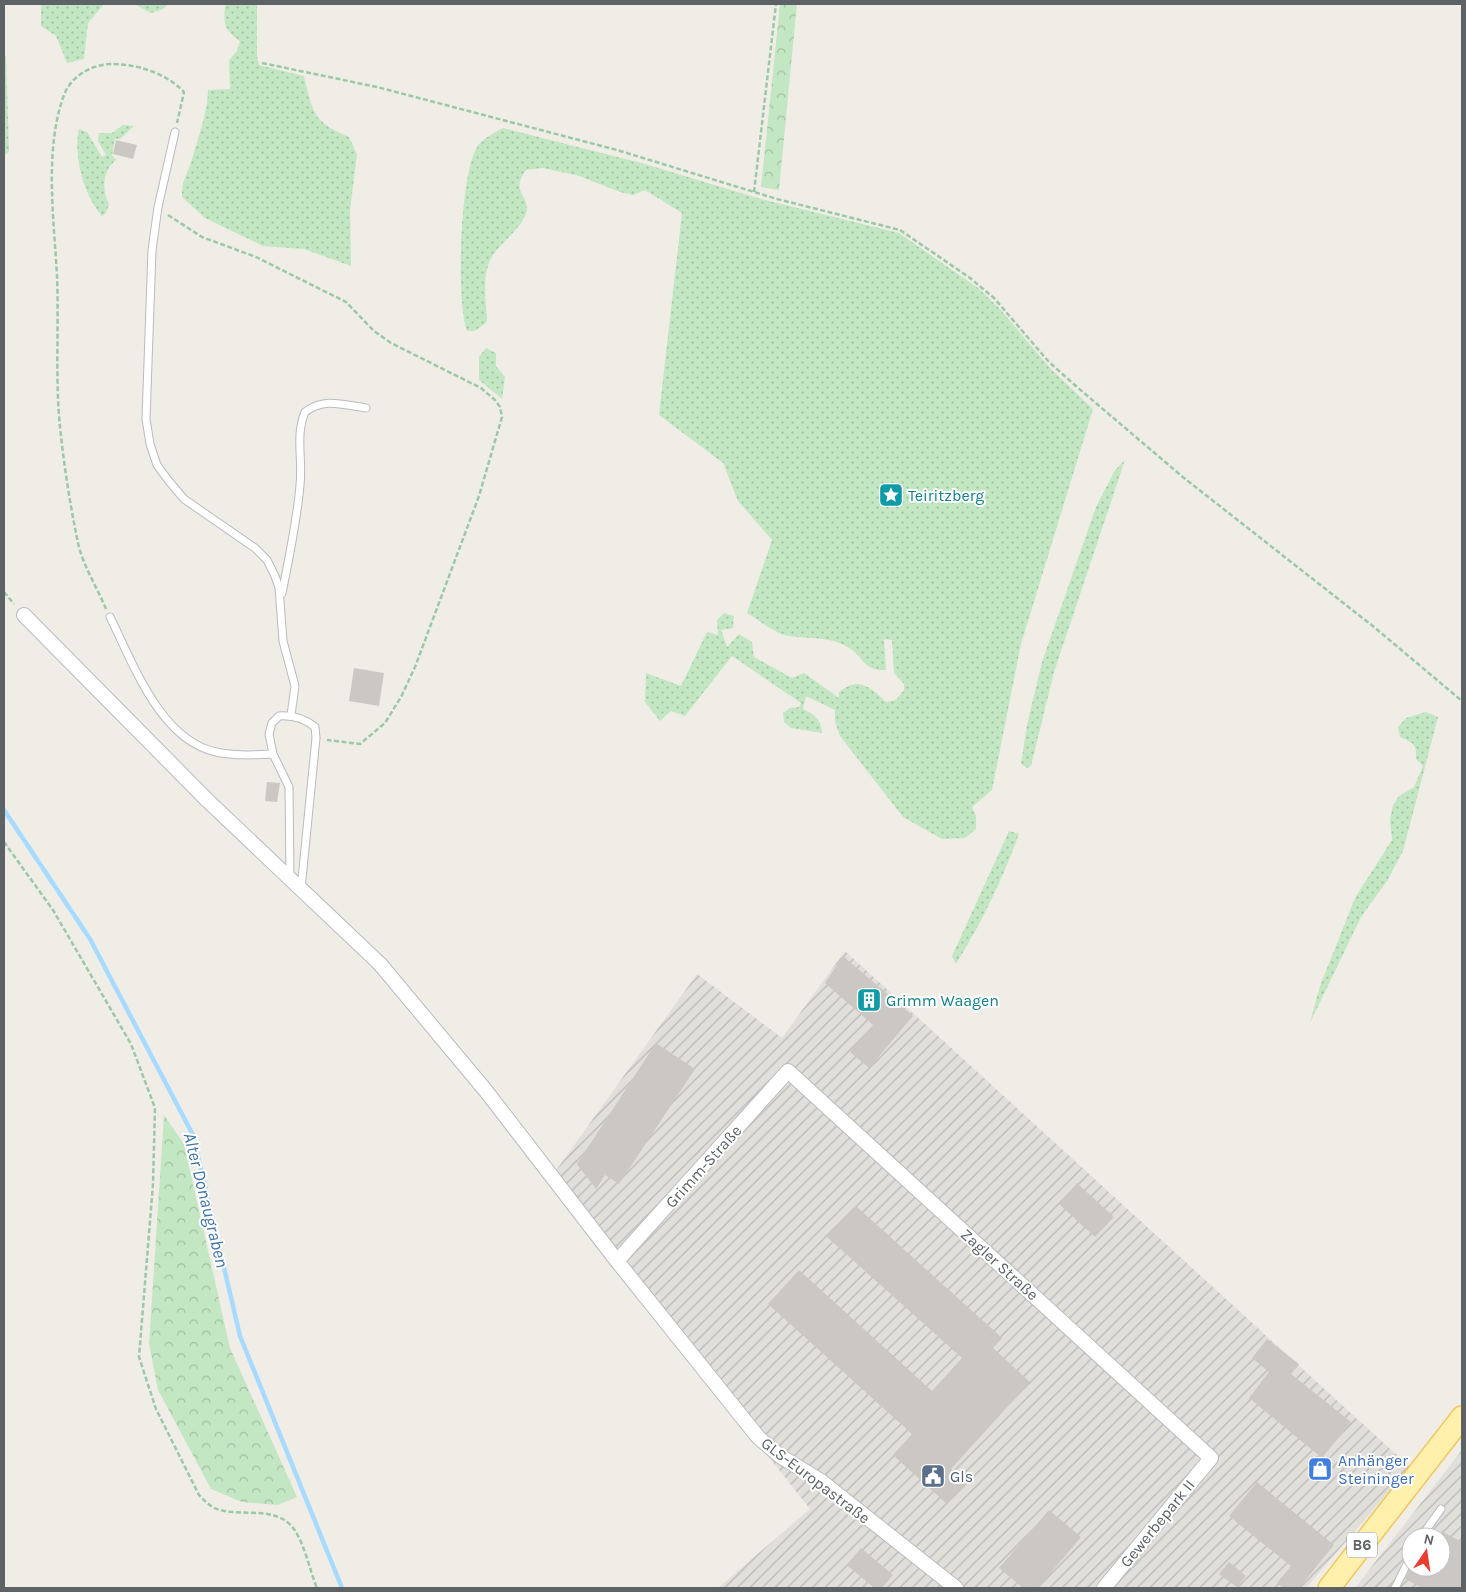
<svg xmlns="http://www.w3.org/2000/svg" width="1466" height="1592" viewBox="0 0 1466 1592" font-family="Karla,sans-serif">
<defs>
<pattern id="industrial-furrows" width="10" height="10" patternUnits="userSpaceOnUse" patternTransform="scale(1.25)"><rect width="10" height="10" fill="#e1dfda"/><path d="M-1 1l2-2M0 10L10 0M9 11l2-2" fill="none" stroke="#bab8b5"/></pattern>
<pattern id="grass-dots" width="8" height="8" patternUnits="userSpaceOnUse" patternTransform="scale(1.25)"><rect width="8" height="8" fill="#c3e7c2"/><path d="M2 2h.1M6 6h.1" fill="none" stroke="#a2bfa1" stroke-width="1.8" stroke-linecap="round"/></pattern>
<pattern id="forest-crowns" width="20" height="18" patternUnits="userSpaceOnUse" patternTransform="scale(1.25)"><rect width="20" height="18" fill="#c3e7c2"/><path d="M2 6a3 3 0 1 1 6 0M12 15a3 3 0 1 1 6 0" fill="none" stroke="#a2bfa1"/></pattern>
</defs>
<rect width="100%" height="100%" fill="#f0ede6"/>
<path fill="url(#industrial-furrows)" fill-rule="evenodd" d="M845 951 1410 1467 1306 1588H718L810 1509 549 1180 697 974 782 1038Z
M1462 1450V1588H1355ZM1411 1537H1441V1567H1411Z"/>
<path fill="url(#grass-dots)" d="M41 4H104L88 23 84 59 67 63 56 36 41 26Z
M134 4H168L163 9 151 13Z
M225 4H257V56L259 65 304 76C313 113 313 122 349 137L357 154 350 210 351 266 304 249 263 246 205 218 182 197C181 182 188 173 192 159 198 138 208 111 208 90L230 89 229 60 237 51 240 41C223 29 224 24 225 4Z
M4 55 6 56 9 152 4 155Z
M123 125 134 126 120 139H115L112 155 116 160C103 170 101 190 109 204L106 213 102 216C84 195 73 157 79 129L87 132 102 157 106 155 98 141 99 133H112Z
M503 128 645 164 761 199 899 233 978 288 999 308 1051 369 1093 409 1021 644 992 790 972 807 976 816V829L965 838 942 839 903 817 840 736 835 722V710L806 696 803 709C814 714 822 720 822 733L791 728 784 722 783 713 790 708 799 707 801 703 732 656 685 716 671 711 660 721 645 702 646 673 681 686 707 632 718 635 717 620 724 613 734 616 733 628 721 630 727 647 739 634 752 642 754 657 792 678 804 673 839 698V692C858 676 871 687 886 702L896 700 904 690V684L894 673 892 640 884 639 886 670C863 671 864 657 848 647 827 635 806 640 784 635 771 631 758 619 747 613L772 540 738 501 723 463 659 415 682 213 645 190 633 195 620 192 579 176 543 168 526 170C508 194 534 197 525 216 519 229 505 240 496 251 480 270 486 298 487 322L475 331H467C456 299 460 179 476 149 481 139 494 133 503 128Z
M486 348 496 353V366L505 377 502 399 479 380V357Z
M1125 460 1054 672 1031 766 1027 768 1021 764 1027 725 1042 662 1096 507 1115 470Z
M1426 712 1438 717 1403 851 1387 881 1361 917 1310 1023 1320 986 1355 898 1392 840 1390 819 1393 805 1399 796 1414 787 1423 766 1416 759C1417 745 1414 743 1400 737L1398 727 1406 718Z
M1009 831 1019 834C1002 880 982 922 956 964L952 956Z"/>
<path fill="url(#forest-crowns)" d="M780 4H797L779 190 761 187Z
M164 1115 184 1144 230 1348 297 1497 278 1505 242 1502 211 1489 158 1390 149 1344Z"/>
<g fill="none" stroke-linecap="round" stroke-linejoin="round">
<path stroke="#a7daff" stroke-width="4.5" d="M4 810 90 939 193 1135 240 1336 342 1588"/>
</g>
<path fill="#cbc8c3" d="M116 140 137 145 133 159 113 154Z
M354 668 384 673 379 706 349 701Z
M267 782 280 783 277 802 265 801Z
M843 956 913 1016 869 1068 850 1052 873 1025 825 983Z
M656 1043 695 1069 619 1184 605 1175 596 1189 577 1164Z
M1077 1183 1114 1217 1095 1237 1059 1204Z
M856 1206 1002 1338 993 1348 1030 1382 951 1469 966 1483 947 1504 893 1455 912 1434 768 1304 799 1270 932 1391 962 1358 827 1237Z
M1267 1339 1299 1364 1291 1374 1351 1422 1322 1458 1249 1398 1269 1372 1252 1358Z
M1257 1482 1334 1545 1299 1588H1283L1277 1583 1291 1566 1229 1516Z
M1049 1510 1081 1537 1038 1588H1023L999 1568Z
M1441 1531 1462 1542V1588H1423L1405 1579 1411 1567H1441Z
M861 1548 893 1575 882 1588H874L847 1565Z
M1229 1562 1246 1576 1237 1587 1219 1574Z"/>
<g fill="none" stroke-linecap="round" stroke-linejoin="round">
<defs>
<path id="lane" d="M175 132 158 207 152 250 146 419 150 444 157 465 168 480 184 499 255 548 267 560 275 576 279 588 283 641 295 686 291 715
M282 593C289 558 297 521 300 485 303 460 295 436 305 412 325 397 343 405 366 408
M110 617C133 663 160 740 216 752 235 756 254 755 273 754
M290 878 289 787 273 754 269 734 272 723 279 716C293 715 304 718 315 727L316 738 301 889
M1421 1537 1441 1509
M1395 1588 1411 1556"/>
<path id="street" d="M24 615 207 800 380 964 486 1091 617 1261 758 1437 780 1456 821 1481 956 1588
M617 1261 788 1071 1211 1458 1104 1588"/>
<path id="primary" d="M1329 1588 1462 1417"/>
</defs>
<use href="#lane" stroke="#b8bbc0" stroke-width="9"/>
<use href="#street" stroke="#b8bbc0" stroke-width="16"/>
<use href="#primary" stroke="#f3c55c" stroke-width="24"/>
<path stroke="#9bc8a7" stroke-width="2.5" stroke-dasharray="5 2.5" stroke-linecap="butt" d="M262 63 377 87 617 150 777 199 900 230 970 278 994 298 1049 362 1077 387 1184 478 1374 627 1462 701
M754 192 776 4
M168 215 202 237 256 257 346 302 374 331 391 343 481 388 495 400 500 407 502 417 479 496 415 667 401 697 385 723 360 744 327 740
M4 592 14 604
M106 609C97 587 83 566 78 543 70 505 64 465 60 427 55 377 59 326 57 276 54 220 44 149 64 95 71 76 92 64 112 64 137 64 166 73 184 92L177 123
M4 842 53 910 131 1044 155 1108 153 1184 139 1357 156 1409 199 1495C205 1501 211 1508 220 1510 246 1517 281 1504 297 1534 306 1550 310 1571 317 1588"/>
<use href="#lane" stroke="#fff" stroke-width="7"/>
<use href="#street" stroke="#fff" stroke-width="14"/>
<use href="#primary" stroke="#fff0ac" stroke-width="21"/>
</g>
<defs>
<symbol id="sight-square" viewBox="-11 -11 22 22"><rect x="-9" y="-9" width="18" height="18" rx="4" fill="#0f9aa8" stroke="#fff"/><path d="M0-6L1.8-2.2L6-1.7L2.9 1.2L3.7 5.4L0 3.3L-3.7 5.4L-2.9 1.2L-6-1.7L-1.8-2.2Z" fill="#fff"/></symbol>
<symbol id="building-square" viewBox="-11 -11 22 22"><rect x="-9" y="-9" width="18" height="18" rx="4" fill="#0f9aa8" stroke="#fff"/><path d="M-4-6H4V6H1V3H-1V6H-4ZM-2.5-4.3h1.7v1.8h-1.7ZM.8-4.3h1.7v1.8H.8ZM-2.5-1h1.7V.8h-1.7ZM.8-1h1.7V.8H.8Z" fill="#fff"/></symbol>
<symbol id="shop-square" viewBox="-11 -11 22 22"><rect x="-9" y="-9" width="18" height="18" rx="4" fill="#3f7fe0" stroke="#fff"/><path d="M-5-2.5h2.3a2.7 3.5 0 0 1 5.4 0H5L5.5 6h-11ZM-1.5-2.5h3a1.5 2.3 0 0 0-3 0Z" fill="#fff"/></symbol>
<symbol id="civic-square" viewBox="-11 -11 22 22"><rect x="-9" y="-9" width="18" height="18" rx="4" fill="#5c6f8a" stroke="#fff"/><path d="M-.6-6.5H3V-4.5H.6V-3L4-1V1h2V6H-6V1h2V-1L-.6-3ZM-1.2 2.5V6h2.4V2.5Z" fill="#fff"/></symbol>
</defs>
<g fill-rule="evenodd">
<use href="#sight-square" x="877" y="481" width="28" height="28"/>
<use href="#building-square" x="855" y="986" width="28" height="28"/>
<use href="#shop-square" x="1306" y="1455" width="28" height="28"/>
<use href="#civic-square" x="919" y="1462" width="28" height="28"/>
</g>
<g text-anchor="middle" stroke-width="4" stroke-linejoin="round" paint-order="stroke">
<rect fill="#fff" stroke="#8e9194" stroke-width="1" x="1347" y="1532.5" width="30" height="25" rx="4"/>
<g font-size="15" font-weight="bold" fill="#5d6266">
<text x="1362" y="1550">B6</text>
</g>
<g font-size="16" fill="#0d838f" stroke="#fff" text-anchor="start">
<text x="908" y="501">Teiritzberg</text>
<text x="886" y="1006">Grimm Waagen</text>
</g>
<g font-size="16" fill="#5d6266" stroke="#fff">
<text transform="translate(703 1166) rotate(-48)" y="6">Grimm-Straße</text>
<text transform="translate(1000 1264) rotate(42)" y="6">Zagler Straße</text>
<text transform="translate(816 1480) rotate(37)" y="6">GLS-Europastraße</text>
<text transform="translate(1157 1523) rotate(-51)" y="6">Gewerbepark II</text>
</g>
<g font-size="16" fill="#366cbe" stroke="#fff" text-anchor="start">
<text x="1338" y="1466">Anhänger<tspan x="1338" dy="18">Steininger</tspan></text>
</g>
<g font-size="16" fill="#4e5e75" stroke="#fff" text-anchor="start">
<text x="950" y="1482">Gls</text>
</g>
<g font-size="18" font-style="italic" fill="#3f75aa" stroke="#fff">
<text transform="translate(206 1200) rotate(76)" y="6">Alter Donaugraben</text>
</g>
</g>
<rect width="1466" height="1592" fill="none" stroke="#5d6266" stroke-width="10"/>
<g transform="translate(1426 1552) rotate(13)"><circle r="24" fill="#ffffff" stroke="#bec0c2"/>
<path d="M0-4L9 19L0 12L-9 19Z" fill="#eb3c31"/>
<text y="-8" font-size="14" font-weight="bold" text-anchor="middle" fill="#5d6266">N</text>
</g>
</svg>
